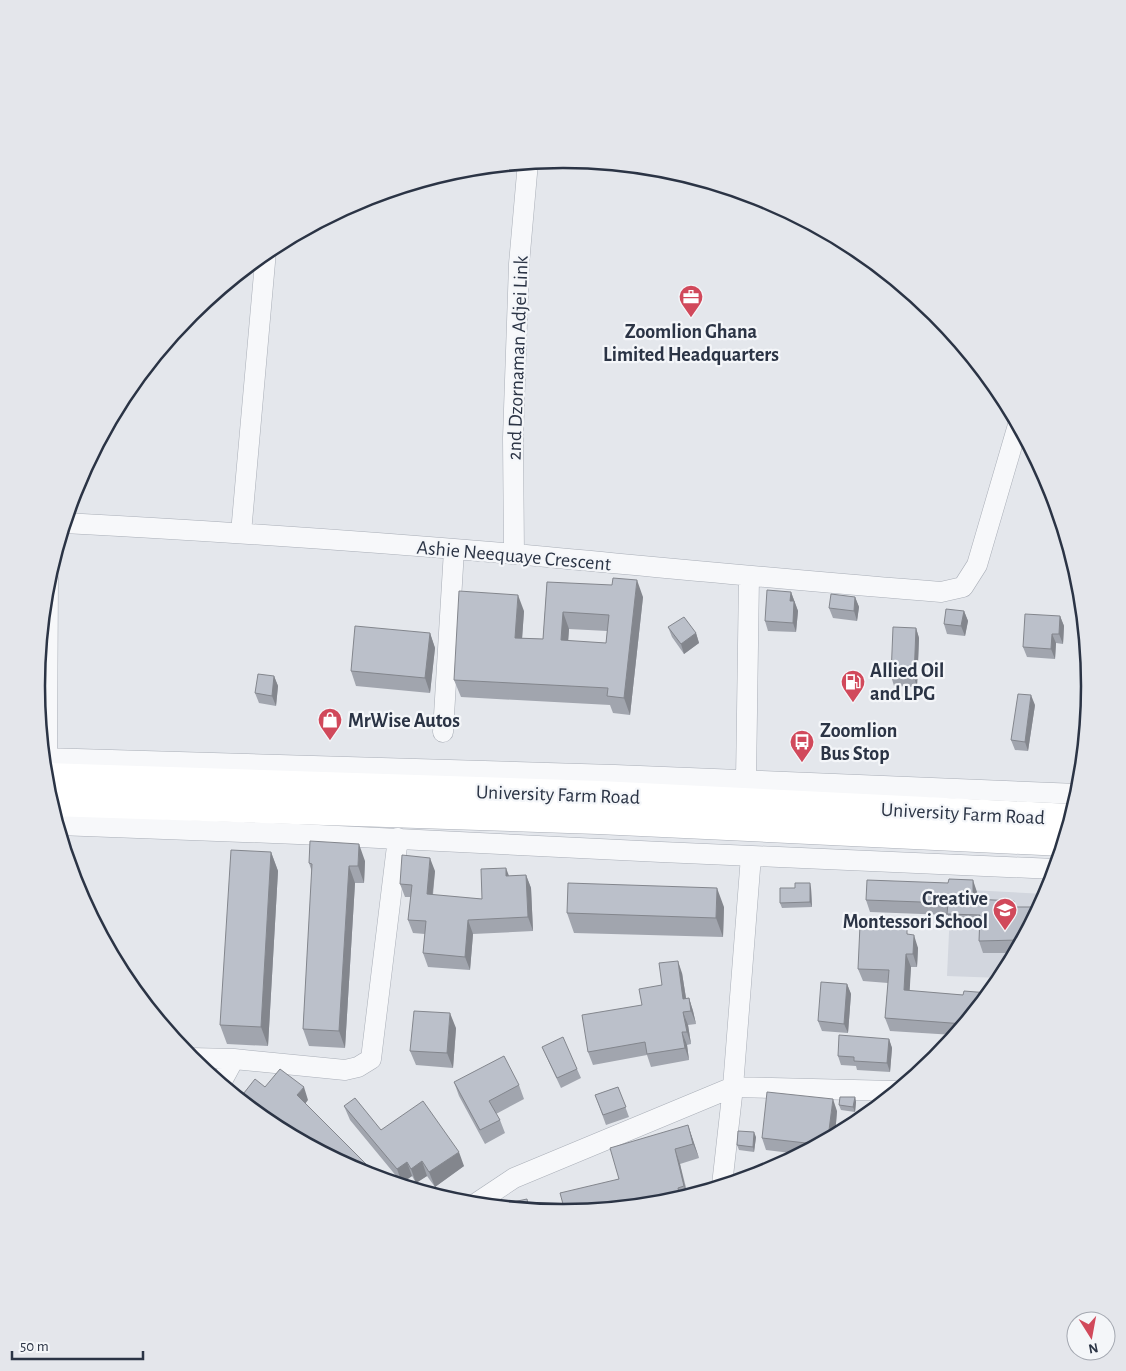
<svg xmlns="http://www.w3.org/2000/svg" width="1126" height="1371" viewBox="0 0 1126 1371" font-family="'Alegreya Sans',sans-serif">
<rect width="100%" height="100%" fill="#e4e7ec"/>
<path fill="#d2d6de" d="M951 889 1046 894 1001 978 947 976Z"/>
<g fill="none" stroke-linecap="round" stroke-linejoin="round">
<defs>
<path id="street" d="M64 523C214 531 364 541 514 554 656 567 798 581 941 592L963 587 977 565 1018 425
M241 533 266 251
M514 554 513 438 519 264 528 162
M443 732 454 550
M43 758 615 775 1078 794
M47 758 48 578
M746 780 749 577
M58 825 298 834 661 852 1055 869
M191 1058 234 1059 345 1070 358 1067 371 1059 398 838
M221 1083 234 1059
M722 1185 733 1087 751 856
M475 1204 514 1178 733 1087 895 1091"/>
<path id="secondary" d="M45 777 599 795 1071 818
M51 802 598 820 1063 842"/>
</defs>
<use href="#street" stroke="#a9aeb7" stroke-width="21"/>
<use href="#secondary" stroke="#a9aeb7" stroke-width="29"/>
<use href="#street" stroke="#f7f8fa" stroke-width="20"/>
<use href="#secondary" stroke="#fff" stroke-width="28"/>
</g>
<path fill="#a1a5ae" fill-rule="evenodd" d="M547 582 643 597 630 715 613 713 610 705 461 697 454 680 524 611 522 638 543 639ZM569 629 607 631 606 643 568 641Z
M791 592 798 611 796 632 768 631 765 621Z
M855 597 859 607 857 621 833 618 829 608Z
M964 611 968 621 965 636 947 634 944 624Z
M1060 616 1064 626 1063 644 1056 643 1055 659 1027 657 1023 647Z
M668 627 696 633 699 643 684 654 672 637Z
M916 628 919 638 917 687 894 686 891 676Z
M430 633 435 648 430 693 356 686 351 671Z
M274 676 278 686 276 706 259 703 255 693Z
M1035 705 1028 751 1015 750 1011 740Z
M271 852 278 871 268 1046 227 1044 220 1025Z
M365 861 364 883H355L345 1048 309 1046 303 1029 312 872 309 863Z
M435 871 433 895 482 899 509 876 526 875 531 888 533 931 473 934 470 970 428 967 423 953 425 934 413 933 408 920 411 897H405L400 884Z
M811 888 812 907 782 908 780 903Z
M977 892V900L1016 907 1038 909 1015 953H983L979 941V927L952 926 948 915 870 912 866 900Z
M724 907 723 937 574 933 567 913Z
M910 935 918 948 917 967H911L909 991 963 995 989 993 954 1035 890 1031 885 1018 888 983 863 981 858 969Z
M682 973 686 998H689L693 1011 696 1024 688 1025 691 1044 687 1045 689 1060 651 1067 647 1055 593 1065 588 1052 642 1005 662 985Z
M847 984 851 994 848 1033 822 1031 818 1021Z
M456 1028 453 1068 416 1065 410 1051Z
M889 1039 892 1048 890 1072 857 1070 856 1066 841 1065 838 1056Z
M542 1047 577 1069 581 1078 561 1088 546 1056Z
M454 1082 519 1085 524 1099 496 1114 500 1120 505 1133 485 1144 459 1096Z
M618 1087 629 1117 606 1125 595 1095Z
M855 1097 856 1102 855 1112 841 1110 839 1105Z
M344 1106 381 1130 464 1166 435 1187 427 1176 416 1183 412 1176 402 1183 350 1120Z
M837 1111 835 1135 799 1154 766 1150 762 1138Z
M688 1125 699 1158 680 1164 688 1195 665 1202 563 1204 619 1179Z
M756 1137 754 1152 739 1150 737 1145Z"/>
<path fill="#83868d" d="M637 580 643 597 630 715 624 698Z
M791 592 798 611 796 632 793 623 790 601Z
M518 595 524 611 521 654 515 638Z
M855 597 859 607 857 621 854 611Z
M964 611 968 621 965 636 961 626Z
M563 612 569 629 567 657 561 640Z
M1060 616 1064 626 1063 644 1059 634Z
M916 628 919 638 917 687 914 677Z
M430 633 435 648 430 693 425 678Z
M696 633 699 643 684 654 681 644Z
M1052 634 1056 643 1055 659 1051 649Z
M274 676 278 686 276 706 272 696Z
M1031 695 1035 705 1028 751 1025 742Z
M359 844 365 861 364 883 358 866Z
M271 852 278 871 268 1046 261 1027Z
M430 858 435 871 431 908 427 894Z
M349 866 355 883 345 1048 339 1031Z
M506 868 511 881 506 876Z
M526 875 531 888 533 931 528 917Z
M973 880 977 892V912L973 899Z
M810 883 811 888 812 907 810 902Z
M717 888 724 907 723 937 716 918Z
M468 920 473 934 470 970 465 957Z
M914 935 918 948 917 967 913 954Z
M906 954 911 967 909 1003 904 990Z
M678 961 682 973 688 1011 683 999Z
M847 984 851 994 848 1033 844 1024Z
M689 998 693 1011 696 1024 691 1011Z
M683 1012 688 1025 691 1044 687 1032Z
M450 1013 456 1028 453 1068 447 1053Z
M682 1032 687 1045 689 1060 685 1048Z
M889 1039 892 1048 890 1072 887 1063Z
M304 1087 308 1100 302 1108 297 1095Z
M855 1097 856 1102 855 1112 853 1107Z
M833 1099 837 1111 835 1135 828 1138Z
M688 1125 699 1158 693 1144Z
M754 1132 756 1137 754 1152 753 1147Z
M675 1149 680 1164 687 1196 684 1186Z
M459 1152 464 1166 435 1187 429 1172Z
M422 1161 427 1176 416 1183 411 1169Z
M407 1162 412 1176 402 1183 397 1169Z"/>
<path fill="#bbc0ca" stroke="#83868d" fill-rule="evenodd" d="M613 578 637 580 624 698 607 696 608 688 454 680 459 591 518 595 515 638 543 639 547 582 612 585ZM563 612 609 615 606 643 561 640Z
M767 590 791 592 790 601H794L793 623 765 621Z
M831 594 855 597 854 611 829 608Z
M946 609 964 611 961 626 944 624Z
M1025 614 1060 616 1059 634H1052L1051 649 1023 647Z
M684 617 696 633 681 644 668 627Z
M355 626 430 633 425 678 351 671Z
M893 627 916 628 914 677 891 676Z
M258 674 274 676 272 696 255 693Z
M1018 694 1031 695 1025 742 1011 740Z
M310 841 359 844 358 866H349L339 1031 303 1029 312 864 309 863Z
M231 850 271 852 261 1027 220 1025Z
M402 855 430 858 427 894 482 899 481 869 506 868V876L526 875 528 917 468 920 465 957 423 953 426 921 408 920 412 885 400 884Z
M949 879 973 880V899L1014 901V907H1038V909L1023 937H1018V940L979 941 980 915 947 914 948 903 866 900 867 880 948 883Z
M568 883 717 888 716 918 567 913Z
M795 883H810V902L780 903V888H795Z
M860 925 907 928V934L914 935 913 954H906L904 990 963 995 964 991 989 993 964 1024 885 1018 889 970 858 969Z
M678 961 683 999 689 998 691 1011 683 1012 687 1032H682L685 1048 647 1054 645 1042 588 1052 582 1015 642 1005 639 989 662 985 659 963Z
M821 982 847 984 844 1024 818 1021Z
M414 1011 450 1013 447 1053 410 1051Z
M839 1035 889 1039 887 1063 854 1061V1057L838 1056Z
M563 1037 577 1069 557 1078 542 1047Z
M504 1056 519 1085 489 1101 500 1120 480 1130 454 1082Z
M280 1069 304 1087 297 1095 379 1177 361 1172 270 1123 240 1098 255 1079 265 1087Z
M618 1087 626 1107 603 1115 595 1095Z
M767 1092 833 1099 828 1138 806 1150V1143L762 1138Z
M840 1097H855L853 1107 839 1105Z
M355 1098 381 1130 423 1101 459 1152 429 1172 422 1161 411 1169 407 1162 397 1169 344 1106Z
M688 1125 693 1144 675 1149 684 1186 678 1188 680 1198 665 1202 563 1212 538 1210 563 1204 560 1193 619 1179 610 1148Z
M738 1131 754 1132 753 1147 737 1145Z
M527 1199 529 1209 499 1206V1205Z"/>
<defs>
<symbol id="office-pin" viewBox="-11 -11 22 30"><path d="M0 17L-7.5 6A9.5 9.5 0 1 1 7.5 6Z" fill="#d1495b" stroke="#f4f6f9"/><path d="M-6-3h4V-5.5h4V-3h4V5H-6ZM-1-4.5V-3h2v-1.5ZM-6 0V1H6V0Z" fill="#fff"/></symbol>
<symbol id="fuel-pin" viewBox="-11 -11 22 30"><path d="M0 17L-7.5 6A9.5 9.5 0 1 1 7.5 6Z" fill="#d1495b" stroke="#f4f6f9"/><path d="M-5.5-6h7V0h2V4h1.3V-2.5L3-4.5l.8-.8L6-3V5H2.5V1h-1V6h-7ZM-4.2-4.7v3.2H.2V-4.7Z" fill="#fff"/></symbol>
<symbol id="shop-pin" viewBox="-11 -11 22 30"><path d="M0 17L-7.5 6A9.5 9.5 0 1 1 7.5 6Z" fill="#d1495b" stroke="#f4f6f9"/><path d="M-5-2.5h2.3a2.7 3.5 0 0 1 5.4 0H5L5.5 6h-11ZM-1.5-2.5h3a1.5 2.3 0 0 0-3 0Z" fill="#fff"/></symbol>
<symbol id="bus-pin" viewBox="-11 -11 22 30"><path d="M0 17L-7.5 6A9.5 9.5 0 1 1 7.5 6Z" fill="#d1495b" stroke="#f4f6f9"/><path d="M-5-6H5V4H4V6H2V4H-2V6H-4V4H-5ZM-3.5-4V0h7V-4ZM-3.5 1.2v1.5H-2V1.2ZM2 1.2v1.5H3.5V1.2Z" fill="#fff"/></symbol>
<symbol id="school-pin" viewBox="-11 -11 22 30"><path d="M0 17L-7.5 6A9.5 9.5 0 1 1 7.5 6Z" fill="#d1495b" stroke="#f4f6f9"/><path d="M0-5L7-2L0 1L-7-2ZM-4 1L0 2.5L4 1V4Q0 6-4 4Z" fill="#fff"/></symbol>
</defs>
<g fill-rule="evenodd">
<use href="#office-pin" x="677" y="283" width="28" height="38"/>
<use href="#fuel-pin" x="839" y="668" width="28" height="38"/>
<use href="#shop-pin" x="316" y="706" width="28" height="38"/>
<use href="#bus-pin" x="788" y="728" width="28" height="38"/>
<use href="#school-pin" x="991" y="896" width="28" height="38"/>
</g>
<g text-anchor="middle" stroke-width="4.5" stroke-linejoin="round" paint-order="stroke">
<g font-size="20" font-weight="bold" fill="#2b3445" stroke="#f4f6f9" text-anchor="start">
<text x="691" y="338" text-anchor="middle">Zoomlion Ghana<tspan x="691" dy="23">Limited Headquarters</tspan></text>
<text x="870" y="677">Allied Oil<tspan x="870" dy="23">and LPG</tspan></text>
<text x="348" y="727">MrWise Autos</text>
<text x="820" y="737">Zoomlion<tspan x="820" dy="23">Bus Stop</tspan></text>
<text x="988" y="905" text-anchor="end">Creative<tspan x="988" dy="23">Montessori School</tspan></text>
</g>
<g font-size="20" fill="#2b3445" stroke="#f4f6f9">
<text transform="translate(517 358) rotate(-88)" y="7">2nd Dzornaman Adjei Link</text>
<text transform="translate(514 555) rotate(5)" y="7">Ashie Neequaye Crescent</text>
<text transform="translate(558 794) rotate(2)" y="7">University Farm Road</text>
<text transform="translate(963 813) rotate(3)" y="7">University Farm Road</text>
</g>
</g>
<path d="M0 0H1126V1371H0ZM45 686a518 518 0 1 1 1036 0a518 518 0 1 1-1036 0Z" fill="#e4e6eb" fill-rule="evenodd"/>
<path fill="none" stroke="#2b3445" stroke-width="2.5" d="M45 686a518 518 0 1 1 1036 0a518 518 0 1 1-1036 0Z"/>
<g transform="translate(1091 1336) rotate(169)"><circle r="24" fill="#f4f6f9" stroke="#a4a8b1"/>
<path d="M0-4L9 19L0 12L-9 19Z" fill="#d1495b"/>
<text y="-8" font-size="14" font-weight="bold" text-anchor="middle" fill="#2b3445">N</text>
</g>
<path d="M12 1351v8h131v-8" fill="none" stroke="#2b3445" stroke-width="2.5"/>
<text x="20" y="1351" font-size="15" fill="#2b3445" stroke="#f4f6f9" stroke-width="4" paint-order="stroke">50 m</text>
</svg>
